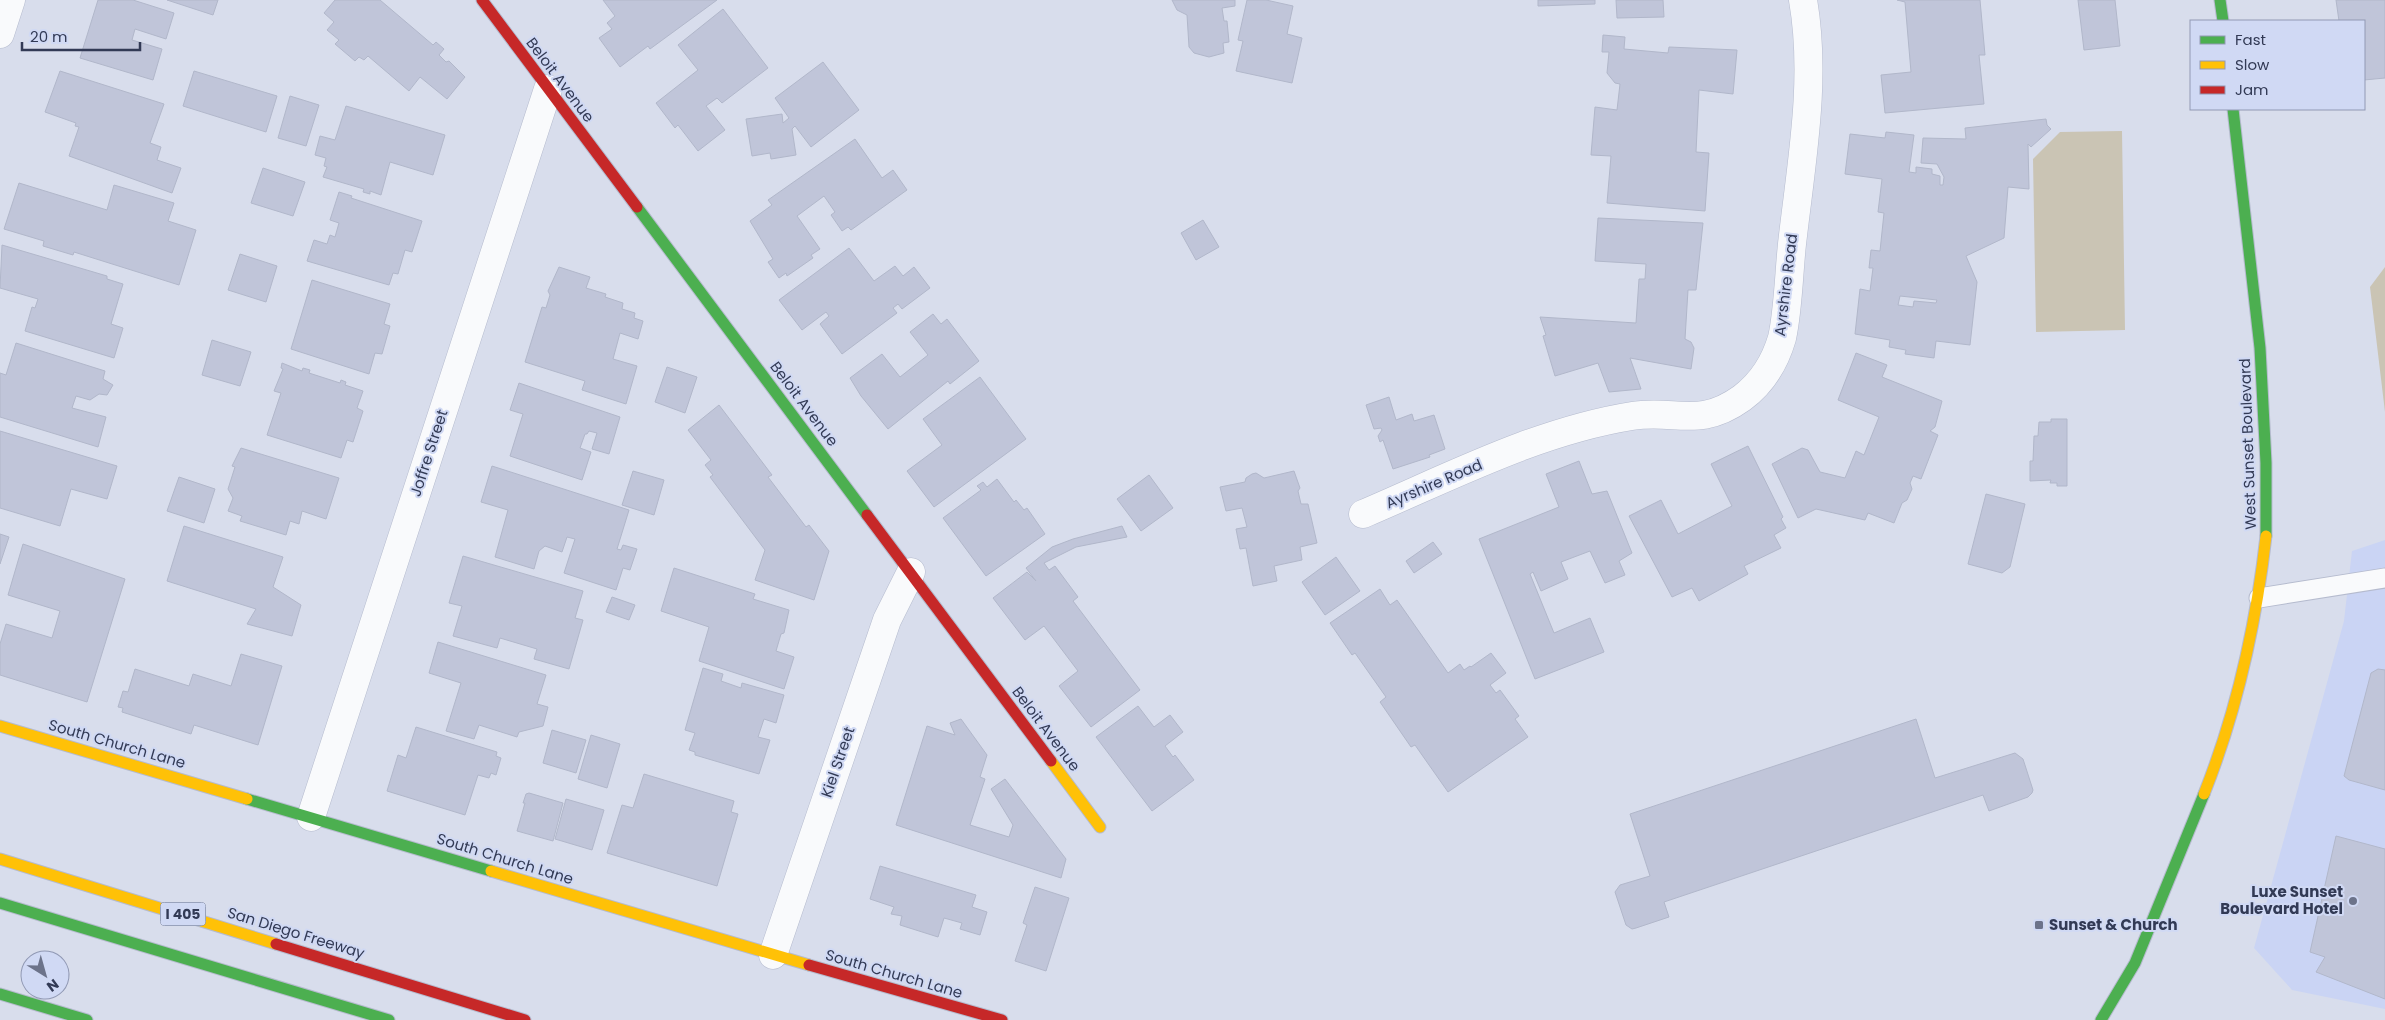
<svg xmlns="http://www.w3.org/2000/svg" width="2385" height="1020" viewBox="0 0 2385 1020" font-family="Poppins,sans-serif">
<rect width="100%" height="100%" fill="#d8ddec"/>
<path fill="#cad4f4" d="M2385 540V1009L2292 990 2254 948 2344 621 2352 551Z"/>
<path fill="#cac4b4" d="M2122 131 2125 330 2036 332 2033 159 2060 132Z
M2385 267V412L2370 287Z"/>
<path fill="#c0c5d9" stroke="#b1b7ca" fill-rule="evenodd" d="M98 0H133L174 13 166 39 135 29 132 40 162 49 153 80 80 58Z
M167 0H218L213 15Z
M335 0H380L433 45 436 42 444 49 439 55 446 62 449 61 465 77 447 99 420 77 409 91 368 56 364 60 359 57 355 61 335 44 339 40 327 30 334 22 324 13Z
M603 0H717L650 49 648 46 620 67 599 38 612 29 607 23 615 16Z
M1172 0H1235V6L1222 8 1224 21H1227L1229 42 1223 43 1224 53 1209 57 1194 53 1189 47 1187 15 1177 10Z
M1247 0H1266L1293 6 1287 34 1302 38 1292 83 1236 71 1243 41 1238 40Z
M1538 0H1595V4L1538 6Z
M1616 0H1663L1664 17 1617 18Z
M1897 0H1980L1985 55H1979L1984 104 1885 113 1881 75 1911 72 1905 2Z
M2078 0H2115L2120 46 2084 50Z
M2336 0H2385V78L2364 80V21H2339Z
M723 9 768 68 722 103 717 98 706 106 725 130 698 151 678 125 675 128 656 103 698 70 678 45Z
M1603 35 1625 37 1624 49 1668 53 1669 47 1737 50 1733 94 1699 90 1696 152 1709 153 1705 211 1607 203 1611 156 1591 155 1595 107 1617 110 1620 84 1615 83 1607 73 1609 52H1602Z
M823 62 859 110 811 147 795 126 792 129 796 155 771 159 770 153 752 156 746 119 782 114 783 123 789 118 775 98Z
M60 71 164 104 150 143 161 147 157 160 181 168 172 193 69 156 79 127 75 126 76 123 45 112Z
M194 71 277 96 266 132 183 106Z
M290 96 319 105 306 146 278 138Z
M346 106 445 135 433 175 390 162 381 195 370 191V194L363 192 364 189 323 177 327 167 324 166 326 158 315 155 320 136 335 140Z
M2046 119 2047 125 2051 129 2031 147 2028 144 2029 189 2008 187 2004 238 1966 256 1977 282 1970 345 1936 341 1934 358 1905 354 1906 350 1889 347 1890 340 1855 334 1860 289 1870 291 1873 268H1869L1871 250 1880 251 1884 213 1878 212 1882 179 1845 174 1850 134 1885 138 1886 132 1914 135 1909 172 1916 173V167L1932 169V174L1940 176V185H1943L1944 177 1937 164 1921 163 1923 138 1966 139 1965 128ZM1900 296 1937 300 1936 303 1914 301 1913 307 1898 305Z
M855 139 882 178 893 170 907 190 851 230 848 227 842 231 831 215 835 212 824 196 797 216 820 249 811 255 813 258 787 276 786 273 779 278 768 262 773 259 750 221 772 205 768 200Z
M263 168 305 182 293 216 251 203Z
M19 183 107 210 114 185 174 203 168 221 196 230 179 285 74 252 73 255 43 246 44 241 4 229Z
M339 192 352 196 351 198 422 221 412 252 405 250 398 274 393 273 389 285 307 261 314 240 327 244 330 235 335 237 339 223 330 220Z
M1598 218 1703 223 1696 290H1688L1685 339 1691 342 1694 348 1691 369 1630 358 1641 389 1609 392 1598 363 1555 376 1543 336 1546 335 1540 317 1636 323 1639 279H1645L1646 264 1595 261Z
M1203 220 1219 247 1196 260 1181 233Z
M2 245 107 276V279L123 284 111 324 123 328 114 358 25 331 32 307 35 308 38 299 0 288Z
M849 248 874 281 895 266 903 276 914 267 930 288 902 309 898 304 893 308 897 313 842 354 820 324 829 316 826 312 802 330 779 300Z
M240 254 277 266 266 302 228 290Z
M559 267 590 277 586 288 606 294 605 297 623 303 622 309 635 313 634 318 643 321 638 339 620 333 613 359 637 366 626 404 582 390 585 381 525 362 542 307 546 308 550 295 548 291Z
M312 280 390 304 384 324 390 326 382 354 375 353 369 374 291 349Z
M933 314 941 324 947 319 979 361 950 384 948 381 888 429 861 396 850 378 882 354 900 377 928 355 910 332Z
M212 340 251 352 240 386 202 375Z
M16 343 105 371 103 379 113 385 107 395 99 394 90 400 76 396 72 408 106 417 98 447 0 417V373L6 375Z
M1856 353 1887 365 1882 377 1942 401 1935 427 1930 431 1938 435 1921 479 1913 476 1910 483 1912 489 1907 500 1902 503 1894 523 1868 513 1865 520 1816 509 1798 518 1772 464 1802 448 1808 450 1820 472 1845 478 1856 451 1864 455 1879 417 1838 400Z
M282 363 302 371 303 368 310 370 309 373 340 383 341 380 346 382 345 385 363 391 357 408 363 411 353 442 347 440 341 458 267 435 281 393 274 391 283 369 281 368Z
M667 367 697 377 685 413 655 402Z
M980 377 1026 439 934 507 907 471 942 445 923 419Z
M519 383 620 417 609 454 592 449 597 433 589 431 587 434H585L580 448 591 452 582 480 510 456 523 414 510 410Z
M1389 397 1396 420 1412 414 1414 421 1434 415 1445 449 1429 455 1430 457 1393 469 1383 440 1380 442 1378 436 1382 430 1381 428 1374 429 1366 405Z
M719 405 772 475 768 477 806 527 809 525 829 551 814 600 755 580 765 550 710 477 713 475 705 465 711 460 688 430Z
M2051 419H2067V486H2057V483H2050L2051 480 2030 481V461H2033L2034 436H2038L2039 422H2051Z
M0 431 117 466 107 499 71 489 60 526 0 508Z
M1748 446 1783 517 1781 519 1786 528 1774 535 1781 548 1744 566 1748 574 1699 601 1692 588 1672 597 1629 516 1661 500 1678 534 1732 506 1711 464Z
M241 448 339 478 326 519 302 511 299 524 290 521 286 535 240 521 242 516 228 511 233 498 228 489 235 467 232 466Z
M1579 461 1592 494 1607 491 1632 553 1619 561 1625 575 1605 583 1590 551 1561 562 1568 579 1541 591 1533 572 1530 574 1554 633 1590 618 1604 652 1535 679 1479 539 1559 507 1546 474Z
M492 466 629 510 617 549 621 550 623 545 637 549 630 570 623 568 616 590 564 573 575 539 567 537 562 552 545 546 539 551 534 569 495 557 508 510 481 502Z
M633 471 664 480 654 515 622 505Z
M1294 471 1300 488 1298 491 1301 504H1308L1317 543 1300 547 1302 560 1274 566 1277 581 1253 586 1246 548 1240 549 1236 529 1247 527 1242 508 1226 511 1220 487 1245 482 1246 478 1252 474 1256 473 1264 478Z
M1149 475 1173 508 1141 531 1117 499Z
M179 477 215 489 204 523 167 511Z
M997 479 1014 502 1016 500 1024 510 1027 508 1045 534 986 576 943 518 981 490 977 486 983 482 987 487Z
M1986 494 2025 504 2010 567 2002 573 1968 564Z
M184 526 283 557 273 587 301 605 292 636 247 624 256 609 167 581Z
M1122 526 1127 537 1076 547 1044 563 1049 570 1055 566 1078 597 1073 601 1140 690 1091 727 1059 686 1078 671 1044 626 1025 640 993 598 1027 572 1036 581 1026 568 1052 547 1073 539Z
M0 534 9 537 0 564Z
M1433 542 1442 554 1414 573 1406 561Z
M23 544 125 579 87 702 0 675V644L6 624 52 638 60 611 8 595Z
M463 556 583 591 575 618 583 620 569 669 534 659 537 649 500 638 497 648 453 636 462 606 449 603Z
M1336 557 1360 591 1325 615 1302 582Z
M674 568 755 594 753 599 789 610 784 633 781 634 776 651 794 657 784 689 699 661 709 627 661 611Z
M1380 589 1390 605 1397 600 1448 673 1460 664 1464 670 1470 666 1471 667 1491 653 1506 673 1490 685 1496 693 1500 690 1519 716 1515 719 1528 737 1448 792 1415 745 1411 747 1380 702 1386 697 1355 653 1352 655 1330 623Z
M612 597 635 605 629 620 606 612Z
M438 642 546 675 537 704 548 707 543 726 519 732 517 737 479 725 474 739 446 731 461 683 429 673Z
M241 654 282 666 258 745 194 725 191 734 122 712 123 708 118 707 123 691 128 692 135 669 189 686 193 674 231 686Z
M703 668 723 674 721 681 741 688 742 683 784 695 776 723 764 719 758 737 770 740 759 774 695 755V752L689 750 695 733 685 730Z
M2378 669 2385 670V790L2349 780 2344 776 2371 673Z
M1138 706 1154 727 1170 715 1183 732 1165 746 1173 757 1175 755 1194 780 1152 811 1096 737Z
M961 719 987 755 980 777 985 779 970 825 1009 837 1013 825 991 789 1005 779 1066 859 1061 878 896 825 927 726 955 735 950 723Z
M1916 719 1935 778 2015 753 2023 759 2033 790 2032 793 2028 797 1989 811 1983 795 1664 902 1669 917 1636 928 1632 929 1626 925 1615 892 1620 885 1650 876 1630 814Z
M416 727 497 752 496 756 501 758 496 775 491 773 489 778 478 775 465 815 387 791 398 755 406 758Z
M552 730 586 740 576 773 543 763Z
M591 735 620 744 607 788 578 779Z
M644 774 734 801 731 812 738 814 717 886 607 853 622 805 633 808Z
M529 793 563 803 553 841 517 831 525 803H523L526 794Z
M566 799 604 810 592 850 555 839Z
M2336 836 2385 849V999L2316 972 2325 957 2310 952Z
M880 866 976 895 972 907 987 912 980 935 960 929 962 923 944 918 938 937 900 925 902 916 891 914 894 907 870 899Z
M1035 887 1069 898 1046 971 1015 961 1027 925 1023 923Z"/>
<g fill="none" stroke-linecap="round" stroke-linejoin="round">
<defs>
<path id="lane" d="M2259 598 2385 578"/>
<path id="street" d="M0 34 11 0
M1363 514C1450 477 1538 431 1632 416 1676 409 1699 429 1742 398 1762 383 1775 362 1782 338 1788 312 1789 272 1792 244 1801 164 1817 80 1803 0
M311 817 548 89
M773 955 887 620 911 572"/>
<path id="fast" d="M2220 0 2223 21
M2233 109 2260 348 2266 463V536
M637 207 867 515
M247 799 491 871
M0 903 389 1020
M0 994 87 1020
M2101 1020 2135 963 2204 794"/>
<path id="slow" d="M0 726 247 799
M1051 761 1100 827
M2204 794C2237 711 2256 625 2266 536
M0 859 276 944
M491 871 809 965"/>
<path id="jam" d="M482 0 637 207
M867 515 1051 761
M276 944 525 1020
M809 965 1002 1020"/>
</defs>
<use href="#lane" stroke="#b5bbce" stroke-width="21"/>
<use href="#street" stroke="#b5bbce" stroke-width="29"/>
<use href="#fast" stroke="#b5bbce" stroke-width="13"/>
<use href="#slow" stroke="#b5bbce" stroke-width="13"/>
<use href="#jam" stroke="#b5bbce" stroke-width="13"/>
<use href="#lane" stroke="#f9fafc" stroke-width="19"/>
<use href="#street" stroke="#f9fafc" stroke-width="28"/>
<use href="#fast" stroke="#4caf50" stroke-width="11"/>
<use href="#slow" stroke="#ffc107" stroke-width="11"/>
<use href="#jam" stroke="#c62828" stroke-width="11"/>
</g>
<g fill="#6c738a" stroke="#d0d9f4" stroke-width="2">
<circle cx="2353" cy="901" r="5"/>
<rect x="2034" y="920" width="10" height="10" rx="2.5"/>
</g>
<g text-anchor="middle" stroke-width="4" stroke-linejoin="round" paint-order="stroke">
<rect fill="#d0d9f4" stroke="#616a85" stroke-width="1" x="160.5" y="902.5" width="45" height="23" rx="4"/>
<g font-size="14" font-weight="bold" fill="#323a55">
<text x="183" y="919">I 405</text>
</g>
<g font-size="15" fill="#323a55" stroke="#d0d9f4">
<text transform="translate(560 80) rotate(53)" y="5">Beloit Avenue</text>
<text transform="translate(1786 285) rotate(-83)" y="5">Ayrshire Road</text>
<text transform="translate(804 404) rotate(53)" y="5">Beloit Avenue</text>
<text transform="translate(2248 444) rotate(-92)" y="5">West Sunset Boulevard</text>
<text transform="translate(429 453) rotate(-72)" y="5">Joffre Street</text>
<text transform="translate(1434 484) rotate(-23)" y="5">Ayrshire Road</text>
<text transform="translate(1046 729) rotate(53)" y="5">Beloit Avenue</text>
<text transform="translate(117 744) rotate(16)" y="5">South Church Lane</text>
<text transform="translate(838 762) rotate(-71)" y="5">Kiel Street</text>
<text transform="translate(505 859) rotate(17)" y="5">South Church Lane</text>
<text transform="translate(296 933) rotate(17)" y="5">San Diego Freeway</text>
<text transform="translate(894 974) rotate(16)" y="5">South Church Lane</text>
</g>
<g font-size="15" font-weight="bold" fill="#323a55" stroke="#d0d9f4" text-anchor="end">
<text x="2343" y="897">Luxe Sunset<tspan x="2343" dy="17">Boulevard Hotel</tspan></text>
<text x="2049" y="930" text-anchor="start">Sunset &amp; Church</text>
</g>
</g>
<rect x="2190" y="20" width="175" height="90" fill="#d0d9f4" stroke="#9199b4"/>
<rect x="2200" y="36" width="25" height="8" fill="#4caf50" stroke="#9199b4"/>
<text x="2235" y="45" font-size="15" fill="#323a55">Fast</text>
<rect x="2200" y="61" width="25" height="8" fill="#ffc107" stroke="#9199b4"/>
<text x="2235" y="70" font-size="15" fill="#323a55">Slow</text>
<rect x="2200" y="86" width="25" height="8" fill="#c62828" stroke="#9199b4"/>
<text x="2235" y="95" font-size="15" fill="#323a55">Jam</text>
<g transform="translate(45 975) rotate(143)"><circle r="24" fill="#d0d9f4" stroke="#9199b4"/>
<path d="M0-4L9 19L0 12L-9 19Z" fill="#6c738a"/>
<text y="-8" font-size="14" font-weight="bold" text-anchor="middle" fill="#323a55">N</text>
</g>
<path d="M22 42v8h118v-8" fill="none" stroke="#323a55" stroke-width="2.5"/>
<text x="30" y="42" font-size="15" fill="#323a55" stroke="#d0d9f4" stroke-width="4" paint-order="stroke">20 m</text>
</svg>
